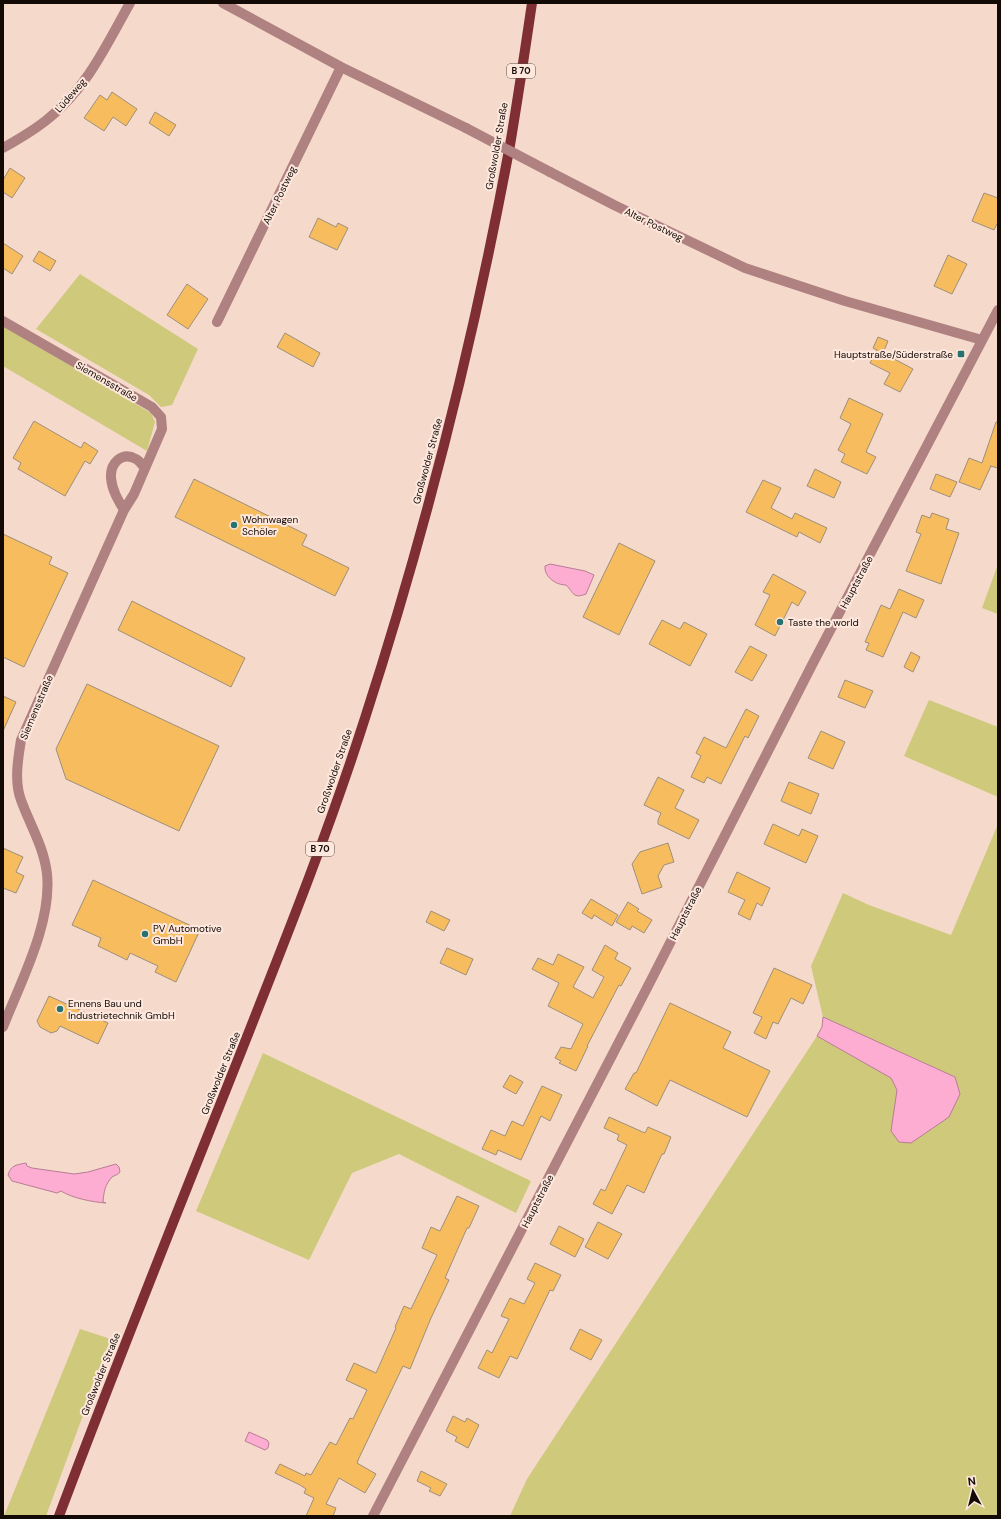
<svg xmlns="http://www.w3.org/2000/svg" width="1001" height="1519" viewBox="0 0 1001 1519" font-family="'DM Sans',sans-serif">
<rect width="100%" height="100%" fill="#f5dacc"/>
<path fill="#cec97b" d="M80 274 198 349 172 405 161 407 149 395 36 329Z
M3 326 151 413 155 422 147 451 3 366Z
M998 564V614L982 608Z
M929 700 998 727V797L904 756Z
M998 824V1516H510L527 1479 817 1036 891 1078 955 1077 823 1017 811 966 843 893 869 905 951 935Z
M263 1053 531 1181 516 1213 399 1154 352 1173 309 1260 196 1211Z
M80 1329 111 1339 46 1516H4Z"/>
<path fill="#feadd2" stroke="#b87c95" d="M550 564 585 571 594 575 586 594C573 599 574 593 566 585 556 585 544 577 545 566Z
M823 1017 955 1077 960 1094 949 1117 911 1143 899 1142 891 1131 897 1090 891 1078 817 1036 822 1027Z
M26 1163 27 1166 32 1168 74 1174 88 1172 116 1164 119 1167 120 1172C118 1175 115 1175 112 1177 105 1185 104 1191 103 1202L106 1203C92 1202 72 1198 61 1191L57 1193 12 1181 8 1175C11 1165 16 1165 26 1163Z
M249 1432 267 1440 269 1443 268 1448 265 1450 245 1441Z"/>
<path fill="#f7bc5e" stroke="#9e8f7a" d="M112 92 137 109 126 126 113 117 104 131 84 118 100 95 107 100Z
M155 112 176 125 169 136 149 123Z
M10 168 25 178 12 198 3 192V180Z
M984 193 998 198V222L994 230 972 221Z
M318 218 336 227 338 223 348 228 337 250 309 237Z
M3 243 23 256 12 274 3 268Z
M39 251 56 261 50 271 33 261Z
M948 255 967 264 952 294 934 286Z
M187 284 208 299 188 329 167 315Z
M285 333 320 353 313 367 277 347Z
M878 337 888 341 883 353 913 369 900 392 884 384 890 373 870 363 877 350 873 348Z
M849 398 883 414 866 452 876 457 867 474 841 462 845 454 838 450 851 424 840 418Z
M34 421 81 448 84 442 98 451 90 464 85 461 65 496 18 469 21 463 13 458Z
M996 422H998V468L990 466H991L980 490 959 482 969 458 982 463Z
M815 469 841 482 834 498 807 486Z
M936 474 957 482 950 497 930 489Z
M194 479 307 535 302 545 349 568 335 596 175 517Z
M763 480 781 488 771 508 792 519 795 513 827 528 820 543 799 532 797 537 746 512Z
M932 513 949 519 946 529 959 533 941 584 906 571 921 534 916 532 922 515 930 518Z
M3 534 52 557 49 564 68 573 24 667 3 657Z
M619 543 655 561 619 635 583 617Z
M773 574 806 592 798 606 792 602 775 636 755 625 770 595 763 592Z
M899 589 924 600 916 618 903 612 883 657 866 650 869 643 865 642 881 605 890 609Z
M132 601 245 658 231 687 118 630Z
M662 620 680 629 684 622 707 634 690 666 649 644Z
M750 646 767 655 752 681 735 672Z
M911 652 920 657 913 672 904 667Z
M845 680 873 691 865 708 838 697Z
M87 684 219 746 179 831 66 779 56 749Z
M3 696 16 702 3 731Z
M746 709 759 716 748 738 745 736 721 784 707 777 704 783 691 777 701 756 696 753 704 737 726 748Z
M821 731 845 742 833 769 808 758Z
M658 777 684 790 675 808 699 820 689 839 658 824V820L661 813 644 805Z
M789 782 819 794 811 814 781 801Z
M773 824 799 836 802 829 818 836 806 863 764 844Z
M668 843 674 862 664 865 658 876 662 887 642 894 632 864 640 852Z
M3 848 23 857 16 872 24 876 16 893 3 888Z
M737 872 770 888 762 906 757 903 750 920 738 914 745 900 728 892Z
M93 880 200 930 176 982 155 972 158 966 130 953 127 960 98 946 101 938 72 925Z
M591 899 618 915 612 926 594 915 592 919 582 913Z
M628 902 639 909 637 911 652 920 644 933 632 926 630 930 616 922Z
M431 911 450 920 444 931 426 922Z
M605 945 618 953 615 959 631 968 621 986 619 985 587 1046H588L576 1071 559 1063 561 1061 555 1058 561 1047 571 1049 583 1024 548 1006 559 983 532 969 538 958 553 965 558 954 584 967 573 987 593 998 604 977 592 970Z
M447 948 473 959 466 975 440 963Z
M774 968 812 985 803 1004 791 998 778 1024 773 1022 766 1039 754 1033 762 1017 753 1013Z
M49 996 108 1023 98 1044 60 1026 57 1031 51 1033 40 1027 37 1021Z
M670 1003 731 1032 723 1048 770 1071 747 1117 670 1080 657 1106 625 1089 634 1073H636Z
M510 1075 523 1082 516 1094 503 1087Z
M542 1086 562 1095 550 1121 541 1116 521 1160 498 1150 496 1155 482 1149 491 1130 505 1136 512 1121 523 1126Z
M609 1117 645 1133 648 1127 671 1137 664 1154H662L644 1193 627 1185 612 1214 593 1204 601 1189 605 1191 627 1145 617 1140 619 1135 604 1128Z
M457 1196 479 1206 469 1228H467L445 1278 449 1280 431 1318 410 1369 403 1366 359 1458 357 1463 376 1474 365 1493 339 1478 326 1504 336 1508 333 1516H306L314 1498 304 1493 306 1489 300 1485 275 1473 280 1464 305 1476 306 1473 311 1475 330 1442 336 1445 350 1418 353 1419 367 1390 346 1380 354 1363 376 1373 396 1328 395 1327 404 1306 411 1309 437 1255 422 1248 431 1227 440 1231Z
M598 1222 622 1234 608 1259 585 1247Z
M559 1226 584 1239 575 1257 550 1244Z
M535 1263 561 1275 553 1291 550 1290 517 1359 510 1356 499 1378 478 1368 487 1350 492 1353 509 1319 501 1316 510 1298 524 1304 535 1283 527 1279Z
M580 1329 602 1340 591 1360 570 1349Z
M453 1416 465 1422 467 1418 479 1425 468 1448 455 1441 457 1437 446 1431Z
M421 1471 447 1484 440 1496 429 1491 431 1488 417 1481Z"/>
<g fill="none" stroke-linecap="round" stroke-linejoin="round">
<path stroke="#b08181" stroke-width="10" d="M223 3 341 67 466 128
M3 148C19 139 35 130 49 118 87 88 107 44 130 3
M550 172 614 205 745 268 845 301 982 340
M3 321 152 407 161 417 162 429 134 494 124 510 21 740C18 759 14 781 21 800 30 825 44 847 47 874 52 923 21 981 3 1027
M217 322 341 67
M124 510C118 500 112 490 111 478 110 463 122 451 136 459 140 461 142 465 145 468
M373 1516 647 988 813 663 998 310"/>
<path stroke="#7f2f34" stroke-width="10" d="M59 1516C116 1364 177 1213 237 1062 282 948 328 834 365 718 426 530 474 339 510 145 518 98 525 50 532 3"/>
<path stroke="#b08181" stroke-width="10" d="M466 128 550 172"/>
</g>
<g fill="#27716e" stroke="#fee8dd" stroke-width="1.5">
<rect x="957" y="350" width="8" height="8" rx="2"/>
<circle cx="234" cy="525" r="4"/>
<circle cx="780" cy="622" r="4"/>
<circle cx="145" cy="934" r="4"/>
<circle cx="60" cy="1009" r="4"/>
</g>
<g text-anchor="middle" stroke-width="4" stroke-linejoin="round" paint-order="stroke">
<g fill="#fee8dd" stroke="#5a4d46" stroke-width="1">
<rect x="507" y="64" width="28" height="14" rx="3"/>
<rect x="306" y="842" width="28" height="14" rx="3"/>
</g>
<g font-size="9" font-weight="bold" fill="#130a06">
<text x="521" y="74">B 70</text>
<text x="320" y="852">B 70</text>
</g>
<g font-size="10" fill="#130a06" stroke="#fee8dd">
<text transform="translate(70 95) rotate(-49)" y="4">Lüdeweg</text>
<text transform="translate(496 146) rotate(-80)" y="4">Großwolder Straße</text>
<text transform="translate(279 195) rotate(-64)" y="4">Alter Postweg</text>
<text transform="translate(654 224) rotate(26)" y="4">Alter Postweg</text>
<text transform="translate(107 381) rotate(30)" y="4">Siemensstraße</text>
<text transform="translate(427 461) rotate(-75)" y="4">Großwolder Straße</text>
<text transform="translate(856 582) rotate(-62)" y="4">Hauptstraße</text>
<text transform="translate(36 707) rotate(-67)" y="4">Siemensstraße</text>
<text transform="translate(334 771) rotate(-71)" y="4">Großwolder Straße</text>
<text transform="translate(685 913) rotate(-63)" y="4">Hauptstraße</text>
<text transform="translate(220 1073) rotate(-68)" y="4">Großwolder Straße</text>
<text transform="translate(537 1201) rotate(-63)" y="4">Hauptstraße</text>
<text transform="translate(100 1374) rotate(-68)" y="4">Großwolder Straße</text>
</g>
<g font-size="10" fill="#130a06" stroke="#fee8dd" text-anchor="start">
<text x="953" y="358" text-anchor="end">Hauptstraße/Süderstraße</text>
<text x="242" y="523">Wohnwagen<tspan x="242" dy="12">Schöler</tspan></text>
<text x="788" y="626">Taste the world</text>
<text x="153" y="932">PV Automotive<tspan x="153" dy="12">GmbH</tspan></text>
<text x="68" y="1007">Ennens Bau und<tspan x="68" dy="12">Industrietechnik GmbH</tspan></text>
</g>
</g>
<rect width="1001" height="1519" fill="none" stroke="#130a06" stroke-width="8"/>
<g transform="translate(973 1491) rotate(353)" stroke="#fee8dd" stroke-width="3" paint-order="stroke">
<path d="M0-3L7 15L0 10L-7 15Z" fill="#130a06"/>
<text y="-6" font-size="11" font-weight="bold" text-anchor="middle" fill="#130a06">N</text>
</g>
</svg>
